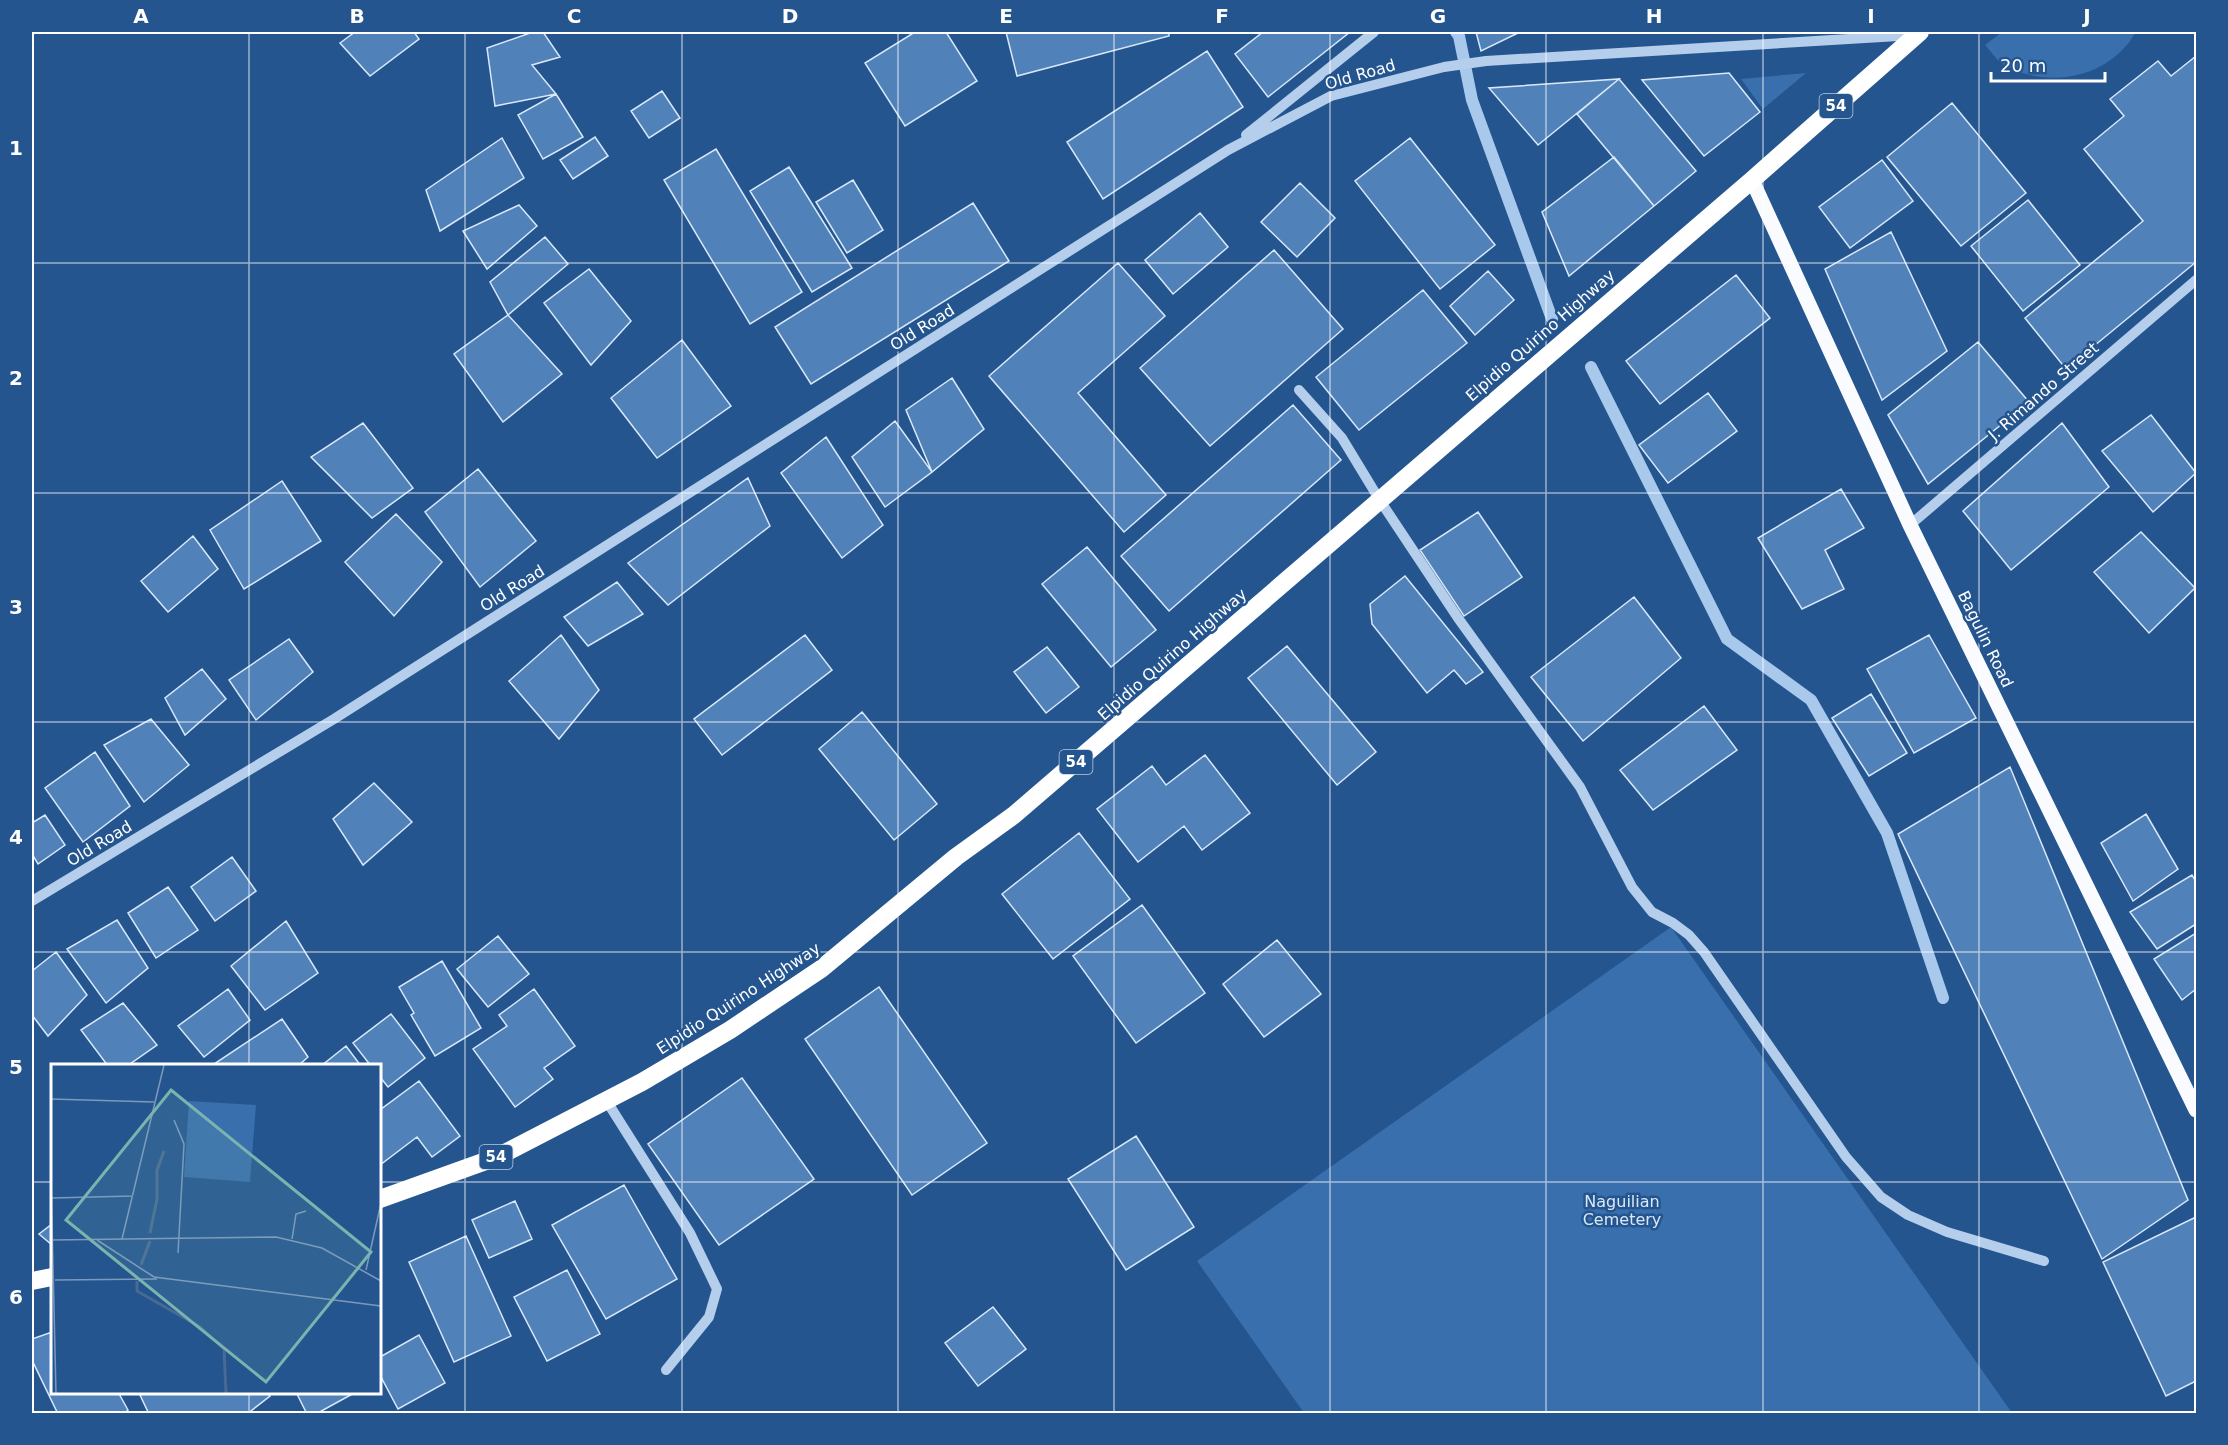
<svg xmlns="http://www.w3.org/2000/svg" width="2228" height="1445" viewBox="0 0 2228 1445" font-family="'DejaVu Sans',sans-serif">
<rect width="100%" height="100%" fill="#24558f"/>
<path fill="#386fac" d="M2002 32H2136C2113 71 2068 85 2026 74 2018 72 2007 68 2000 62 1995 58 1990 50 1985 45Z
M1806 73 1763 109 1741 79Z
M1671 927 2012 1413H1304L1197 1261Z"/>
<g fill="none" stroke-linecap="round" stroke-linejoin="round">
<path stroke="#a8c9ec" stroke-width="12" d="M1456 32 1459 36 1472 100 1552 319
M1591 367 1727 639 1811 700 1887 833 1943 998"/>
</g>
<path fill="#5081b8" stroke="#d9e8f9" stroke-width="1.5" d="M355 32H414L419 39 370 76 340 43Z
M533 32H543L560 57 532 65 556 94 495 106 487 48Z
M915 32H946L977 81 905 126 865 63Z
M1006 32H1169V36L1017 76Z
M1263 32H1350L1268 97 1235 54Z
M1476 32H1520L1481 51Z
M1207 51 1243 107 1103 199 1067 142Z
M2196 56V262L2066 369 2025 318 2143 221 2084 149 2124 116 2110 99 2158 61 2171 76Z
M1729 73 1760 112 1704 156 1642 80Z
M1619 79 1696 171 1654 206 1577 114Z
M1619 79 1538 145 1489 88Z
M662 91 680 118 649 138 631 111Z
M556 94 583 137 543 159 518 115Z
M1952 103 2026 193 1961 246 1887 157Z
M595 137 608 156 573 179 560 160Z
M502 138 524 178 440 231 426 190Z
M1410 138 1495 245 1440 289 1355 181Z
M716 149 802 292 750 324 664 180Z
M1614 157 1654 206 1569 276 1542 212Z
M1882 160 1913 201 1850 248 1819 207Z
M789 167 852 268 812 292 750 191Z
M853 180 883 230 847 253 816 202Z
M1300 183 1335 218 1297 257 1261 222Z
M2028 200 2080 265 2023 311 1971 246Z
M973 203 1009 261 811 384 775 327Z
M519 205 537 226 487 269 463 231Z
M1200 213 1228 247 1173 294 1145 260Z
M1891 232 1947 351 1882 400 1825 269Z
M545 237 568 264 508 315 490 282Z
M1274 250 1343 329 1210 446 1140 368Z
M1118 263 1165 316 1078 393 1166 495 1124 532 989 376Z
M589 269 631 321 591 365 544 303Z
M1488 271 1514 300 1475 335 1450 306Z
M1736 275 1770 318 1660 404 1626 361Z
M1423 290 1467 343 1359 430 1316 377Z
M508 315 562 374 503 422 454 354Z
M682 340 731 406 657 458 611 398Z
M1978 342 2029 402 1928 484 1888 415Z
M952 378 984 429 932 472 906 410Z
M1708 393 1737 431 1668 483 1639 445Z
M1293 405 1341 460 1169 611 1121 556Z
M2151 415 2196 473 2153 512 2102 451Z
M895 421 932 472 885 507 852 457Z
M363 423 413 488 372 518 311 457Z
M2062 423 2109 487 2011 570 1963 511Z
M826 437 883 525 842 558 781 473Z
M478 469 536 541 480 587 425 512Z
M748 478 770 526 668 605 628 563Z
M282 481 321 541 244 589 210 530Z
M1841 489 1864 528 1825 550 1844 589 1802 609 1758 538Z
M1478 512 1522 577 1464 616 1420 550Z
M396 514 442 562 394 616 345 562Z
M2141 532 2195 588 2149 633 2094 572Z
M193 536 218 569 168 612 141 581Z
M1087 547 1156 630 1111 667 1042 584Z
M1405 576 1483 672 1466 684 1454 670 1427 693 1372 624 1370 604Z
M617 582 643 614 588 646 564 617Z
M1634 597 1681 658 1583 741 1531 677Z
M561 635 599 690 559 739 509 681Z
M805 635 832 670 722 755 694 719Z
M1929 635 1976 718 1914 753 1867 669Z
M289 639 313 672 256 720 229 680Z
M1287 646 1376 752 1337 785 1248 678Z
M1047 647 1079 687 1046 713 1014 672Z
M202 669 226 699 185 735 165 698Z
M1871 694 1907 753 1869 776 1832 718Z
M1704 706 1737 750 1653 810 1620 770Z
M862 712 937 804 894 840 819 749Z
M151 719 189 765 144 802 104 745Z
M95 752 130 806 83 842 45 788Z
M1205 755 1250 813 1202 850 1184 826 1138 862 1097 809 1152 766 1166 785Z
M2010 767 2188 1200 2102 1259 1898 834Z
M374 783 412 822 363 865 333 819Z
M2146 814 2178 869 2133 901 2101 843Z
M45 815 65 845 38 864 32 854V823Z
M1079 833 1130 899 1053 959 1002 894Z
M232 857 256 891 215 921 191 887Z
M2192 875 2196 882V924L2157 949 2130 912Z
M168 887 198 930 156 958 128 913Z
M1142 905 1205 993 1136 1043 1073 956Z
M117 920 148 968 106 1003 67 949Z
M286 921 318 973 265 1010 231 966Z
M2196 933V989L2182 1000 2154 959Z
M498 936 529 974 488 1007 457 969Z
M1277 940 1321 994 1264 1037 1223 984Z
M56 952 87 995 48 1036 32 1015V971Z
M442 961 481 1028 435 1056 411 1015 414 1013 399 987Z
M879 987 987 1143 912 1195 805 1039Z
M228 989 250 1020 204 1057 178 1026Z
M534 989 575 1046 544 1068 553 1079 515 1107 473 1049 507 1026 499 1015Z
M123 1003 157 1045 127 1066H108L81 1030Z
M391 1014 425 1058 388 1087 380 1077V1066H371L353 1043Z
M282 1019 308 1057 298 1066H211Z
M346 1046 361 1066H321Z
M742 1078 814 1179 719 1245 648 1144Z
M419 1081 460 1136 432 1157 417 1137 380 1165V1110Z
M1136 1136 1194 1227 1126 1270 1068 1179Z
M624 1185 677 1279 606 1319 552 1225Z
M515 1201 532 1239 489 1258 472 1220Z
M2196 1217V1381L2166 1396 2103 1262Z
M52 1224V1245L39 1234Z
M466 1236 511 1336 454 1362 409 1262Z
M567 1270 600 1334 547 1361 514 1297Z
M993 1307 1026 1349 978 1386 945 1343Z
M52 1332V1392H118L128 1410 124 1414H58L32 1360V1339Z
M419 1335 445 1383 398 1409 380 1375V1357Z
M145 1392H267L270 1396 247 1414H149L140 1395Z
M296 1392H356L316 1414H307Z"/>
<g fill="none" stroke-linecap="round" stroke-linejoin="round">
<path stroke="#b4ceec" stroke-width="10" d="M1246 135 1374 32
M1299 390 1342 438 1379 499 1458 618 1580 787 1632 887 1652 912 1673 923 1689 935 1704 952 1846 1157 1881 1197 1908 1215 1947 1232 2044 1261
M1910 525 2196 280
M32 901 334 719 1228 150 1331 96 1444 67 1486 61 1915 35
M606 1100 690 1233 717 1289 709 1317 666 1370"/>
<path stroke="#f9fbff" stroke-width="15" d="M1752 180 1910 525 2196 1110"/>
<path stroke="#fff" stroke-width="18" d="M380 1199 497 1157 642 1082 730 1030 821 969 956 857 1014 815 1752 180 1920 32
M32 1281 52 1277"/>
</g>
<path fill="none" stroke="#fff" stroke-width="1.5" stroke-opacity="0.55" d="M249 32V1066M465 32V1414M682 32V1414M898 32V1414M1114 32V1414M1330 32V1414M1546 32V1414M1763 32V1414M1979 32V1414M32 263H2196M32 493H2196M32 722H2196M32 952H2196M32 1182H52M380 1182H2196M249 1392V1414"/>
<g text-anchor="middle" stroke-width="5" stroke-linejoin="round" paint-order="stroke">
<g fill="#24558f" stroke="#bdccdd" stroke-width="1.5">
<rect x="1819.5" y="94" width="33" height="24" rx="4.5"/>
<rect x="1059.5" y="750" width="33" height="24" rx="4.5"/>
<rect x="479.5" y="1145" width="33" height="24" rx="4.5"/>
</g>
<g font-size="15" font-weight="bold" fill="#fff">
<text x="1836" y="111">54</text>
<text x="1076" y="767">54</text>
<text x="496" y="1162">54</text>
</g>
<g font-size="16" fill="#fff" stroke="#24558f">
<text transform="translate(1360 74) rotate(-16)" y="6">Old Road</text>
<text transform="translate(922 327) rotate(-32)" y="6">Old Road</text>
<text transform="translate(1540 335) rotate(-41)" y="6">Elpidio Quirino Highway</text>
<text transform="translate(2043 391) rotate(-41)" y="6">J. Rimando Street</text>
<text transform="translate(512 588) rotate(-32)" y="6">Old Road</text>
<text transform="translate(1986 639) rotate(64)" y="6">Bagulin Road</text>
<text transform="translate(1172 654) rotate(-41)" y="6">Elpidio Quirino Highway</text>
<text transform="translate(99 843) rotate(-31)" y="6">Old Road</text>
<text transform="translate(738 998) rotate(-33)" y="6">Elpidio Quirino Highway</text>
</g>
<g font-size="16" fill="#d9e8f9" stroke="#24558f">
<text x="1622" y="1207">Naguilian<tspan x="1622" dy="18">Cemetery</tspan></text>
</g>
</g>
<g transform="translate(51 1064)">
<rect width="330" height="330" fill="#24558f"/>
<path d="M138 37 205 41 199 118 133 113Z" fill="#386fac"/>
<path fill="none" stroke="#486a93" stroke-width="3" d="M99 169 106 135V106L113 87M90 201 99 177M86 217V227L149 263 173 285 175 329"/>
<path fill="none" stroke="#7c99bc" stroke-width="1.5" d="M0 35 103 38M123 56 133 80 127 189M0 117 5 329M1 134 82 132M71 175 113 1M241 175 245 150 255 147M0 176 225 173 271 184 330 217M46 176 103 213 330 242M315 206 330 139M4 216 106 215"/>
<path fill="#7bb4af" fill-opacity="0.15" stroke="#7bb4af" stroke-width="3" d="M120 26 320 188 215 318 15 156Z"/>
<rect width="330" height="330" fill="none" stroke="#fff" stroke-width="3"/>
</g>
<rect width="2228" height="1445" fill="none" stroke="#24558f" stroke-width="66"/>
<path d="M1991 72v9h114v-9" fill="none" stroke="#ffffff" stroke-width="3"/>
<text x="2000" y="72" font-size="18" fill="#ffffff" stroke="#24558f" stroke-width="4.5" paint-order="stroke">20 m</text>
<rect x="33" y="33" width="2162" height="1379" fill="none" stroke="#fff" stroke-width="2"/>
<g font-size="20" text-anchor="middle" font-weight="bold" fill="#fff">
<text x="141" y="23">A</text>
<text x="357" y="23">B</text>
<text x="574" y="23">C</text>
<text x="790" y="23">D</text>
<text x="1006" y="23">E</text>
<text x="1222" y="23">F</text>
<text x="1438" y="23">G</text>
<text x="1654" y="23">H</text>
<text x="1871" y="23">I</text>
<text x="2087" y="23">J</text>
<text x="16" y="155">1</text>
<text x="16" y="385">2</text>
<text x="16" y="614">3</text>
<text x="16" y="844">4</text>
<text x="16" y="1074">5</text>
<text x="16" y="1304">6</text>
</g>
</svg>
